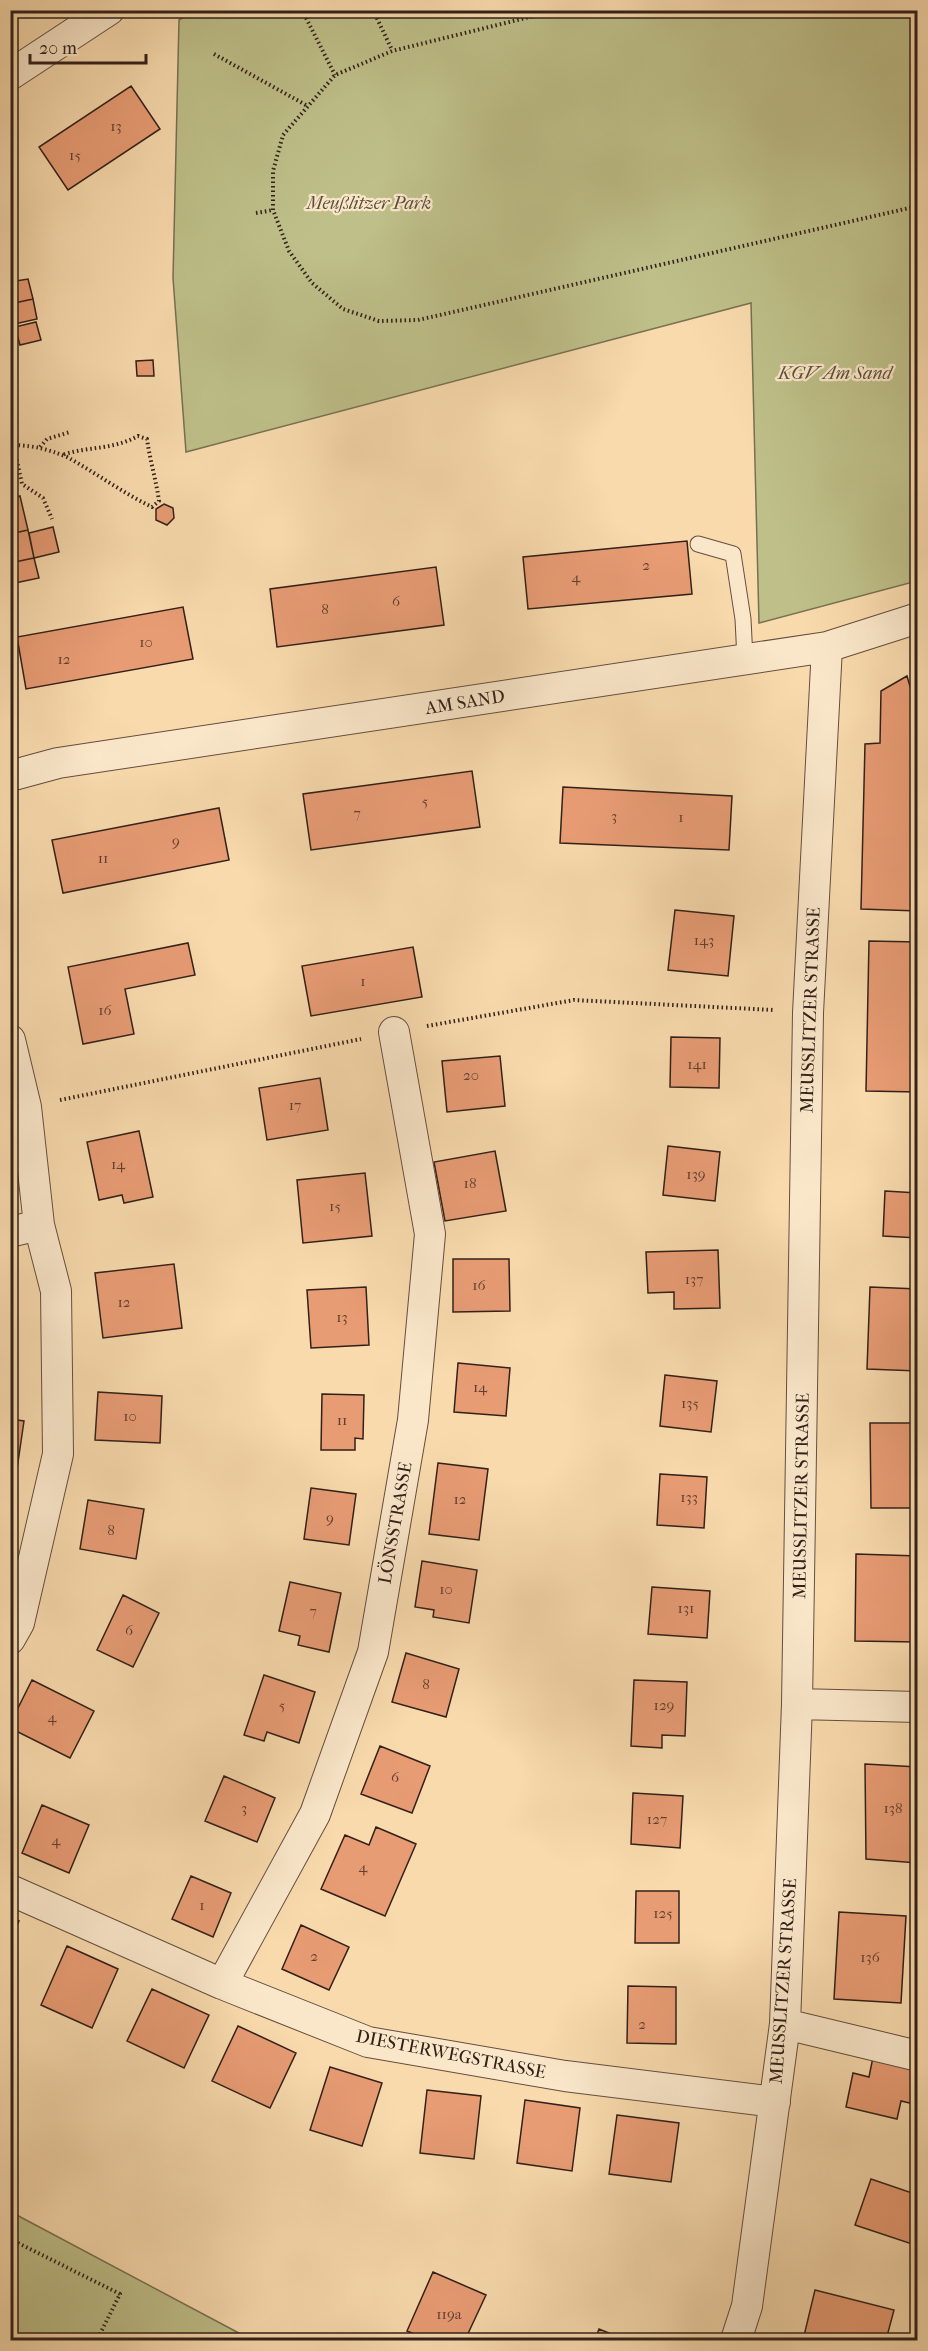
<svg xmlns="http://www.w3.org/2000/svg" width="928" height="2351" viewBox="0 0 928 2351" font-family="'IM FELL French Canon',serif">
<rect width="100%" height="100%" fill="#f8daad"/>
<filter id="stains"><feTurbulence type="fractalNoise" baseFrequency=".00333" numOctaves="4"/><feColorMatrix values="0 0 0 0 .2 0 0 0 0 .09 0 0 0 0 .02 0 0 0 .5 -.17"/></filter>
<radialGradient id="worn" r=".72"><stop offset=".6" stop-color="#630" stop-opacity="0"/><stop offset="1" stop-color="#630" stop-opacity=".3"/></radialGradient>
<path fill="#bebf89" stroke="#787052" stroke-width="1.5" d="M195 10 917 11V581L759 623 751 303 186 452 173 278 179 20Z
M11 2212 252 2340H11Z"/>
<path fill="#e89c74" stroke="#32201a" stroke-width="1.5" d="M131 86 160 129 68 190 39 147Z
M28 279 33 299 10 304V282Z
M33 299 37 319 10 325V304Z
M36 322 41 340 20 345 15 327Z
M153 360 154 376H137L136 361Z
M20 496 28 530 10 534V498Z
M164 504 173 508 174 518 167 525 156 520V509Z
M53 527 59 552 34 558 29 533Z
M28 530 34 558 10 563V534Z
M687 541 692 594 528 609 523 557Z
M34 558 39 578 10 584V563Z
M436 567 444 625 277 647 270 589Z
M183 607 193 659 26 689 17 637Z
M918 673V704L912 674Z
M907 676 918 714V911L861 909 865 744 880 743 881 691Z
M472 771 480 827 311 850 303 794Z
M563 787 732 796 729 850 560 843Z
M219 808 229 860 63 893 52 840Z
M675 910 734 916 728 976 668 970Z
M869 941 918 942V1092L866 1091Z
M188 943 195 975 125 989 134 1034 83 1044 68 967Z
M413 947 422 997 311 1016 302 966Z
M671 1037 720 1038 719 1088 670 1087Z
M500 1056 505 1106 447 1112 442 1061Z
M320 1078 328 1130 267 1140 259 1088Z
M139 1131 153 1197 124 1203 122 1195 99 1200 87 1142Z
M668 1146 720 1152 715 1201 663 1195Z
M495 1151 506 1211 445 1221 434 1162Z
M365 1173 372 1236 303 1243 297 1180Z
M885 1191 918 1193V1238L883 1236Z
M718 1250 720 1308 674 1309V1292L648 1293 646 1252Z
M453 1259H509L510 1311 453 1312Z
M174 1264 182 1328 103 1338 95 1273Z
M366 1287 369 1345 311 1348 307 1290Z
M870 1287 918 1289V1371L867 1369Z
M458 1363 510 1368 506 1416 454 1412Z
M665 1375 717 1381 711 1432 660 1426Z
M98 1392 162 1396 160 1443 95 1440Z
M322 1394 364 1395 363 1439 355 1438V1450H321Z
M10 1419 24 1421 10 1517Z
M870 1423H918V1508H871Z
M438 1463 488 1469 479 1540 429 1534Z
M660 1474 707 1477 704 1528 657 1525Z
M311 1488 356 1494 349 1545 304 1539Z
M88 1500 144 1509 136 1559 80 1549Z
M856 1554 918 1556V1642L855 1641Z
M422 1561 477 1570 469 1623 433 1617 434 1610 415 1607Z
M290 1582 341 1593 329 1652 298 1645 300 1636 279 1631Z
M652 1587 710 1591 707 1638 648 1634Z
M123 1595 159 1613 133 1667 97 1650Z
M406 1653 459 1669 446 1717 392 1702Z
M264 1675 315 1692 299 1743 267 1732 264 1741 244 1735Z
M32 1680 94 1711 70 1758 10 1728V1724Z
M634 1680 687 1682 685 1736 662 1735V1748L631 1746Z
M380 1746 430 1766 412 1813 361 1794Z
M865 1764 918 1767V1863L866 1859Z
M224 1776 275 1798 257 1842 205 1821Z
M633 1793 683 1796 680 1848 631 1844Z
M42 1805 89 1825 69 1873 22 1853Z
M376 1827 416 1844 385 1916 321 1889 345 1835 369 1845Z
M191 1876 231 1893 213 1937 172 1919Z
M636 1891H679V1943H635Z
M839 1912 906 1916 901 2003 834 1999Z
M10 1918 19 1921 10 1941Z
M301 1925 349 1947 329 1990 282 1969Z
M67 1946 118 1969 92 2028 41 2005Z
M628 1986 676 1987V2044L627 2043Z
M152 1989 209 2015 184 2068 127 2041Z
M238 2026 296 2053 270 2108 212 2081Z
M873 2057 918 2068V2105L901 2101 897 2119 846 2107 853 2073 869 2077Z
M330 2067 382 2083 362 2146 310 2130Z
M427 2090 481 2096 474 2159 420 2153Z
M525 2100 580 2108 572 2171 517 2163Z
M617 2115 679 2123 671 2182 609 2174Z
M871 2179 918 2195V2246L855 2225Z
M433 2272 486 2295 465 2340H429L407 2331Z
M815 2290 894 2310 886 2340H803Z
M599 2329 626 2340H595Z"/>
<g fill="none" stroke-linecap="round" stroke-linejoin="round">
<defs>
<path id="lane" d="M698 544 733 554 743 619 745 659"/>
<path id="street" d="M10 75 109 10
M10 776 58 763 827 647 918 618
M10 1040 26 1107 39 1225 56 1291 58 1454 19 1623 10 1639
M10 1232 39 1225
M797 1704 918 1707
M10 1890 222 1984 368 2042 565 2076 775 2102
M222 1984 315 1814 373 1652 413 1420 430 1234 394 1032
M785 2024 918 2056
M736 2340 747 2306 785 2024 797 1704 808 1013 827 647"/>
</defs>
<use href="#lane" stroke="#644e3f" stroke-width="17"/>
<use href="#street" stroke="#644e3f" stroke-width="32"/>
<path stroke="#32201a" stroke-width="4" stroke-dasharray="1.5 3" stroke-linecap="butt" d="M302 10 335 75
M373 10 392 50
M558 10 392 51 335 75 283 135 273 171V210L289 251 312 283 343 309 379 321 418 320 918 206
M911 10 918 52
M214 54 306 105
M256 213 273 210
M10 439 13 442 22 484 43 498 52 519
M14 445C36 446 47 449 67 457 96 473 123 493 152 507L159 501C156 479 150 461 147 439L138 436C113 450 89 446 62 455
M40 447 47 439 70 432
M427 1026 574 1000 774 1010
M60 1100 361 1039
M10 2239 120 2294 97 2340"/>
<use href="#lane" stroke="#fae7ca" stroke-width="15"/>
<use href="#street" stroke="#fae7ca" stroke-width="30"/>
</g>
<g text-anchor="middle" stroke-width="4.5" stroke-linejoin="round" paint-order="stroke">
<g font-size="15" fill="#603f30">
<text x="116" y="131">13</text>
<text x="75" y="160">15</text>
<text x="646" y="570">2</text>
<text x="576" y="582">4</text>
<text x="396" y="606">6</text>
<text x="325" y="614">8</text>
<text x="146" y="647">10</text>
<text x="64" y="664">12</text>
<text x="425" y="806">5</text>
<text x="357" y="818">7</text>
<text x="614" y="821">3</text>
<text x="681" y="822">1</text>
<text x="176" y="846">9</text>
<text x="103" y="863">11</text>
<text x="704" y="945">143</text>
<text x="363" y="986">1</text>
<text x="105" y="1015">16</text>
<text x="697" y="1069">141</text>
<text x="471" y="1080">20</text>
<text x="295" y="1110">17</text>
<text x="118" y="1169">14</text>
<text x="696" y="1179">139</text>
<text x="470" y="1188">18</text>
<text x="335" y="1211">15</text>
<text x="694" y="1284">137</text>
<text x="479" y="1290">16</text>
<text x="124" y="1307">12</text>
<text x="342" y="1322">13</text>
<text x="480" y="1392">14</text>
<text x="690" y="1408">135</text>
<text x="130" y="1421">10</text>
<text x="342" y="1425">11</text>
<text x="689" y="1502">133</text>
<text x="460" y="1504">12</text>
<text x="330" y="1523">9</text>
<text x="111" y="1535">8</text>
<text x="446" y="1594">10</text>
<text x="686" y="1613">131</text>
<text x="313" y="1616">7</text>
<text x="129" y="1635">6</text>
<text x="426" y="1689">8</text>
<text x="282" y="1710">5</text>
<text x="664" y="1710">129</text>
<text x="52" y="1722">4</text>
<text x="395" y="1782">6</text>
<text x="244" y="1813">3</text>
<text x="893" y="1813">138</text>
<text x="657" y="1824">127</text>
<text x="56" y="1845">4</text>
<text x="363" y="1872">4</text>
<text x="202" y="1910">1</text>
<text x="663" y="1918">125</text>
<text x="314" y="1961">2</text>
<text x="870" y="1962">136</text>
<text x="642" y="2029">2</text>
<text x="449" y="2319">119a</text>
</g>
<g font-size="18" font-style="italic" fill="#5c503b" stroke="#fae7ca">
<text x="369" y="209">Meußlitzer Park</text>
<text x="835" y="379">KGV Am Sand</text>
</g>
<g font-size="18" fill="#32201a" stroke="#fae7ca">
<text transform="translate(465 702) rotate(-9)" y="6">AM SAND</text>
<text transform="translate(810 1010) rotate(-88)" y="6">MEUSSLITZER STRASSE</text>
<text transform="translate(801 1496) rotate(-89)" y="6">MEUSSLITZER STRASSE</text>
<text transform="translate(395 1523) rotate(-80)" y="6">LÖNSSTRASSE</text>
<text transform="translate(783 1981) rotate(-86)" y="6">MEUSSLITZER STRASSE</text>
<text transform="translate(451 2054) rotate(11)" y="6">DIESTERWEGSTRASSE</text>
</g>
</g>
<rect width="928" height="2351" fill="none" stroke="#f8daad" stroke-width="36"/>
<rect x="12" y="12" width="904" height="2327" fill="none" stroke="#32201a" stroke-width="3"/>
<rect x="18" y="18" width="892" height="2315" fill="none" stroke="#32201a" stroke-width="1.5"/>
<path d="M30 54v9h116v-9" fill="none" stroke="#32201a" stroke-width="3"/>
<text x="39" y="54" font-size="18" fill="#32201a" stroke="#fae7ca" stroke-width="4.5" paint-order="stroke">20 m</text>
<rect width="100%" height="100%" filter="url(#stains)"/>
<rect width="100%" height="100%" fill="url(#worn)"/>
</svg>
